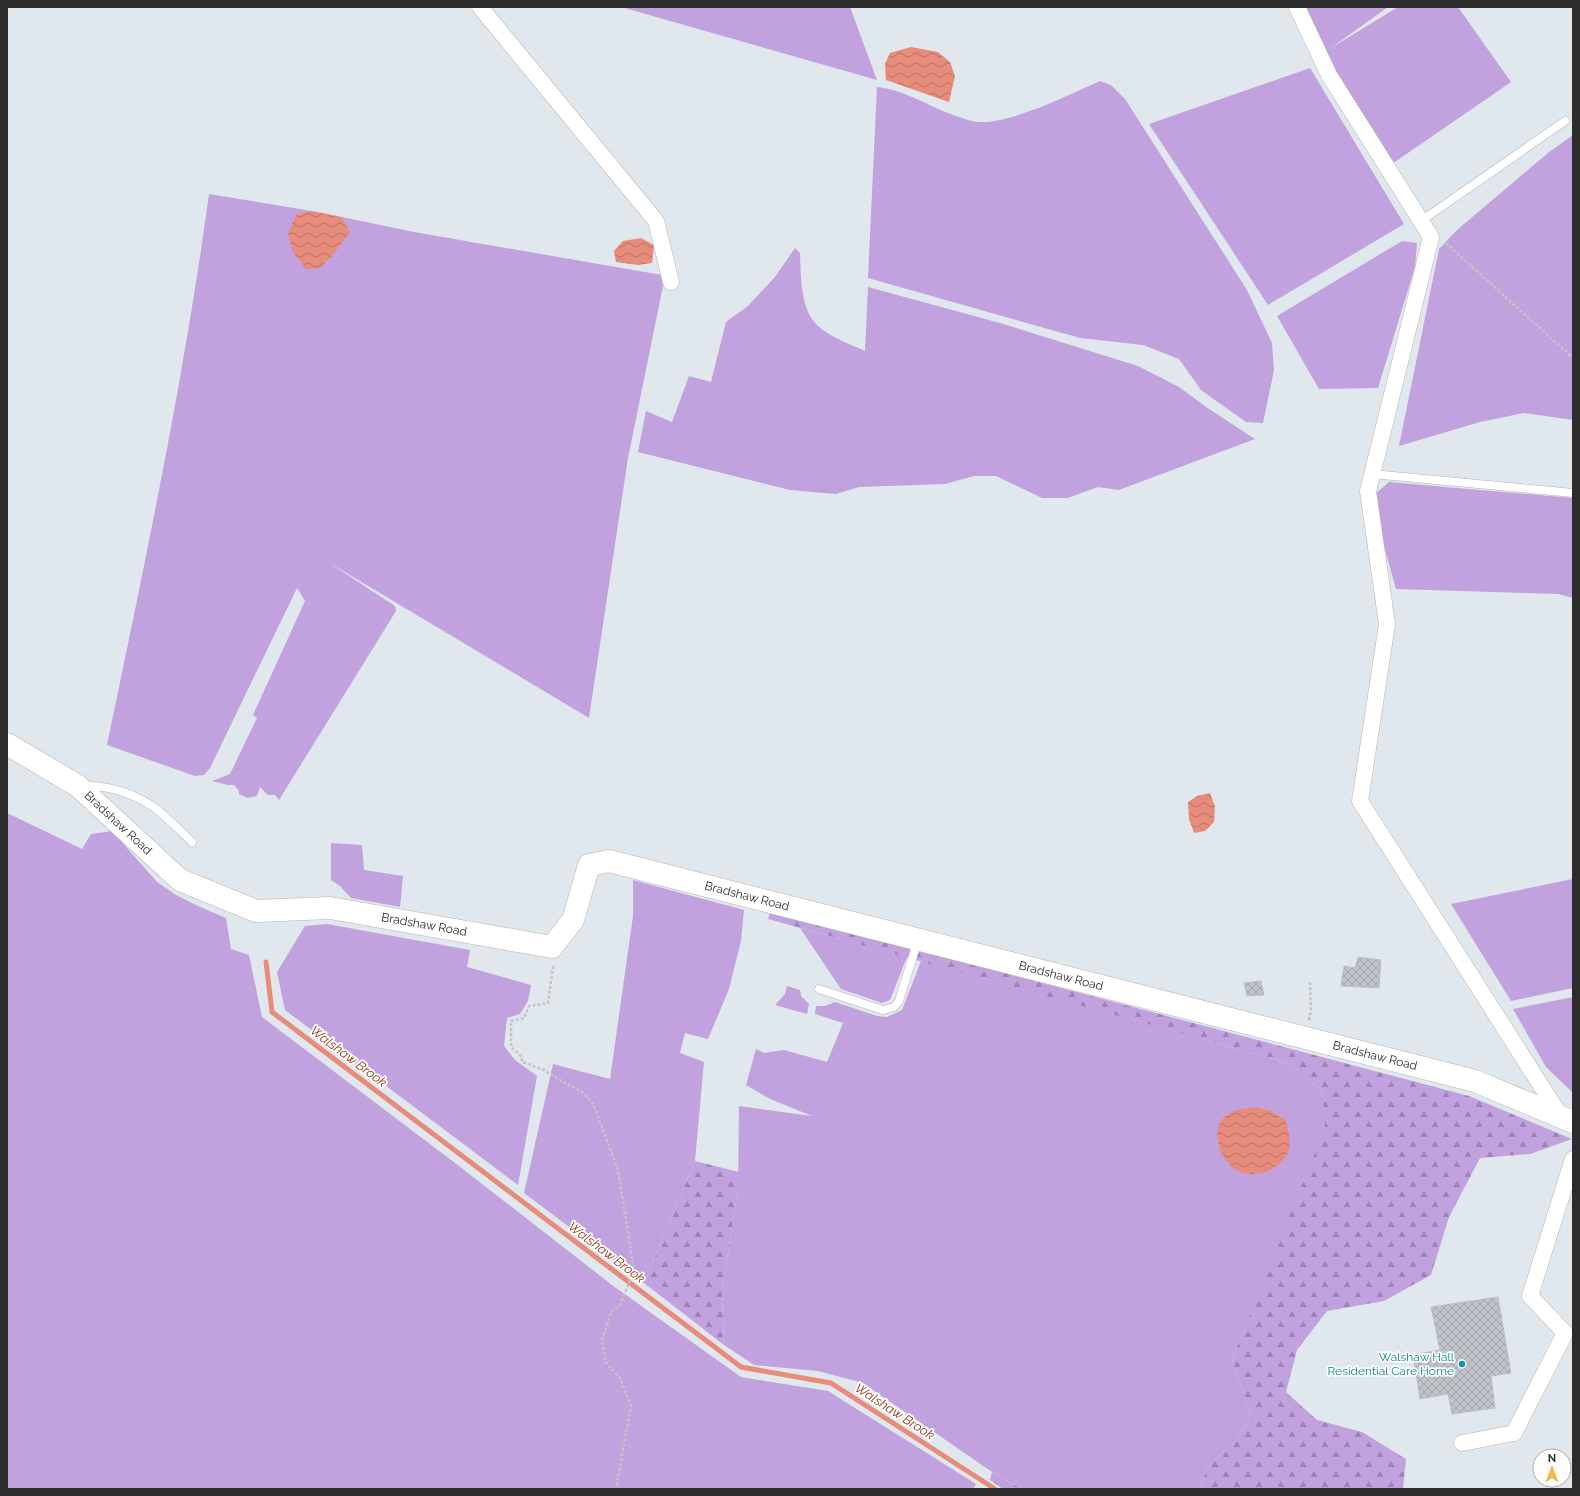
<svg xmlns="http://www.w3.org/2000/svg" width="1580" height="1496" viewBox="0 0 1580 1496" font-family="Raleway,sans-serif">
<defs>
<pattern id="forest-firs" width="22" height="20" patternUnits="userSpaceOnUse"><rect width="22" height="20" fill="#c2a1df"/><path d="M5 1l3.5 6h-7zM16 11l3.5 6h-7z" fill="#9e83b5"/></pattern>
<pattern id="water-waves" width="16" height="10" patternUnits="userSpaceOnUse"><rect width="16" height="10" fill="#e78b7b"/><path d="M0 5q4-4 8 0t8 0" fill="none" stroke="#bb7265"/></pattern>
<pattern id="building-cross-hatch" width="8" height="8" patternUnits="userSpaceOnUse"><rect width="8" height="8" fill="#bfc3c9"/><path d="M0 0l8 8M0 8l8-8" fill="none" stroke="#a4a8ad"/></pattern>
</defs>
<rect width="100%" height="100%" fill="#e0e7ed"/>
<path fill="#c2a1df" d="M621 7H850L877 80Z
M1302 7H1388L1331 48 1398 7H1458L1511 82 1389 166 1323 53Z
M1310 68 1404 224 1268 305 1149 124Z
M1100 81 1111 85 1125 99 1247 290 1272 343 1274 370 1263 423 1246 422 1201 390 1179 359 1143 345 1080 338 868 278 877 87C906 90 931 108 959 117 965 119 973 122 980 122 1013 123 1068 95 1100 81Z
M1573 135V420L1524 413 1480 422 1399 446 1439 249 1457 230 1548 153Z
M209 194 312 211 297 214 350 232 342 217 414 232 662 275 663 286 628 458 589 718 328 562 395 606 396 611 279 800 275 795H268L260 787 257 796 248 798 239 794V791L234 785H228L212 781 230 774 257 718 253 715 305 601 297 588 210 768 204 775 195 776 107 745C145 562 184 379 209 194Z
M1402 241 1417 243 1415 267 1378 388 1319 389 1277 316Z
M795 248 800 253C801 275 800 310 818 326 830 337 850 344 865 351L868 287 1000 323 1138 366 1179 387 1209 409 1255 439 1119 490 1098 487 1068 498H1042L996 476H974L945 484 859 487 836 494 790 490 638 452 646 411 672 422 689 376 711 382 726 322 748 306 775 277Z
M1389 482 1573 498V598L1558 594 1396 589 1377 521 1374 495Z
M7 813 82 849 91 834 112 831 157 882 176 895 198 906 226 918 231 949 249 955 262 1017 459 1166 612 1285 741 1377 828 1391 976 1484 973 1489H7Z
M331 843 362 845 364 870 403 876 400 907 351 898 340 886 331 880Z
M1573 879V988L1511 1001 1451 904Z
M633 880 744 910 741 941 729 989 708 1039 685 1033 680 1053 704 1062 695 1161 644 1283 524 1193 553 1064 610 1079 633 916Z
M327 924 470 950 467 967 531 985 528 1001 520 1014 507 1018 504 1046 515 1060 537 1076 518 1185 285 1010 277 972 305 926Z
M800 928 907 957 890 1000 882 1003 841 989Z
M921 961 1288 1063 1322 1090 1326 1128 1232 1359 1251 1415 1238 1438 1206 1469 1201 1489H1022L992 1472 863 1383 818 1371 754 1365 724 1345 722 1290 738 1189 739 1106 812 1116 770 1099 746 1085 756 1049 764 1053 784 1050 827 1062 843 1023 815 1014 816 1006H825L835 1002 877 1016 887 1017 902 1010Z
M787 986 800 990 801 996 809 1004 807 1014 775 1005 785 994Z
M1573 997V1093L1546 1067 1513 1009Z"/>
<path fill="url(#forest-firs)" d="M771 911 1469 1096 1572 1139 1530 1154 1480 1158 1449 1217 1431 1275 1384 1301 1327 1311 1297 1350 1286 1392 1317 1420 1362 1432 1406 1459 1403 1489H1201L1206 1469 1238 1438 1251 1415 1232 1359 1325 1128 1322 1090 1288 1063 768 919Z
M695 1161 739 1172 738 1189 722 1290 724 1345 644 1283Z
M992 1472 1022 1489H1003L990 1480Z"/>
<path fill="url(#water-waves)" d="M911 47 938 52 950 62 955 76 949 102 886 80 885 64 890 53Z
M312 211 342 217 350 232 332 256 320 268 306 269 292 250 288 233 297 214Z
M641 238 654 245 652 263 638 265 616 262 614 251 623 241Z
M1210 793 1215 806 1214 822 1205 831 1194 833 1189 819 1188 802 1197 796Z
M1254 1107 1272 1111 1286 1121C1288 1130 1291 1140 1289 1149 1285 1169 1253 1181 1236 1170 1220 1160 1208 1128 1227 1115 1235 1109 1245 1109 1254 1107Z"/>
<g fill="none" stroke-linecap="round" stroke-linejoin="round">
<path stroke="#e78b7b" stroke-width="5" d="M266 962 272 1012 741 1367 831 1383 995 1489"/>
</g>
<path fill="url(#building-cross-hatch)" stroke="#b9c1c8" d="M1358 957 1381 960 1379 988 1341 986 1344 966 1355 968Z
M1261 981 1264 995 1247 996 1244 983Z
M1498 1297 1511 1373 1491 1376 1495 1408 1452 1414 1448 1394 1420 1399 1413 1355 1440 1350 1431 1307Z"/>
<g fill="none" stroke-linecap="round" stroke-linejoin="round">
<defs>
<path id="lane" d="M1421 221 1565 121
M1372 474 1573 493
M84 786C109 785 135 794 155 808 168 818 180 831 192 842
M819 989 883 1010 894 1007 899 1001 918 940"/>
<path id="street" d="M480 7 656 221 671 282
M1297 7 1329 75 1431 237 1368 491 1387 624 1360 801 1561 1117
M1462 1443 1514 1433 1565 1333 1530 1296 1573 1159"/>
<g id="secondary">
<path id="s1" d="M7 744 78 786 180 880 256 911 330 908 552 947 573 920 589 865 609 861 1475 1081 1573 1122"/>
</g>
</defs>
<use href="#lane" stroke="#b8b4ac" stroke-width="9"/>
<use href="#street" stroke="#b8b4ac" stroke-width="17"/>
<use href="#secondary" stroke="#b8b4ac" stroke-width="23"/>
<path stroke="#c4c4c4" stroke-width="2.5" stroke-dasharray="3 2" stroke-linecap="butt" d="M1446 243 1573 358
M553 966 548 1003 529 1006 524 1018 511 1021V1047L522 1057V1062L544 1070 558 1079 581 1091 593 1103 618 1170 634 1270 620 1305 611 1312 602 1340 606 1363 620 1378 631 1406 616 1489
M1309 1020 1311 1011 1310 981"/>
<use href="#lane" stroke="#fff" stroke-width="8"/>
<use href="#street" stroke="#fff" stroke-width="16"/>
<use href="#secondary" stroke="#fff" stroke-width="22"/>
</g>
<circle fill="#0f9aa8" stroke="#fff" stroke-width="1.5" cx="1462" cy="1364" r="4"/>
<g text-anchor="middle" stroke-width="3.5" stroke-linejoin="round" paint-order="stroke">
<g font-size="12" fill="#2c2c2c" stroke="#fff">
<text dy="4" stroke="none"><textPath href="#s1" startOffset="137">Bradshaw Road</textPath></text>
<text dy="4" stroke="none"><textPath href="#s1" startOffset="857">Bradshaw Road</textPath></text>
<text dy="4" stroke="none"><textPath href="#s1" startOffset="473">Bradshaw Road</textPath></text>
<text dy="4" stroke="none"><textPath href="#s1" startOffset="1181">Bradshaw Road</textPath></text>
<text dy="4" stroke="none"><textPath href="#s1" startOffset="1505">Bradshaw Road</textPath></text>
</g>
<g font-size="12" fill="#0d838f" stroke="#fff" text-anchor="end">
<text x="1454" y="1361">Walshaw Hall<tspan x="1454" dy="14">Residential Care Home</tspan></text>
</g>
<g font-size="13" font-style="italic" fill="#963317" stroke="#fff">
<text transform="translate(349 1056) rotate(37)" y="5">Walshaw Brook</text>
<text transform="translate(607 1252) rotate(37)" y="5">Walshaw Brook</text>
<text transform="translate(895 1411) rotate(33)" y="5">Walshaw Brook</text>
</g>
</g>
<rect width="1580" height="1496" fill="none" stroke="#2c2c2c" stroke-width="16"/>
<g transform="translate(1552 1468)"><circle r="19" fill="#ffffff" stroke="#ababab"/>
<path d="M0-3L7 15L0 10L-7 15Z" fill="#eebc4c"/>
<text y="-6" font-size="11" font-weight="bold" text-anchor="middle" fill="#2c2c2c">N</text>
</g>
</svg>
